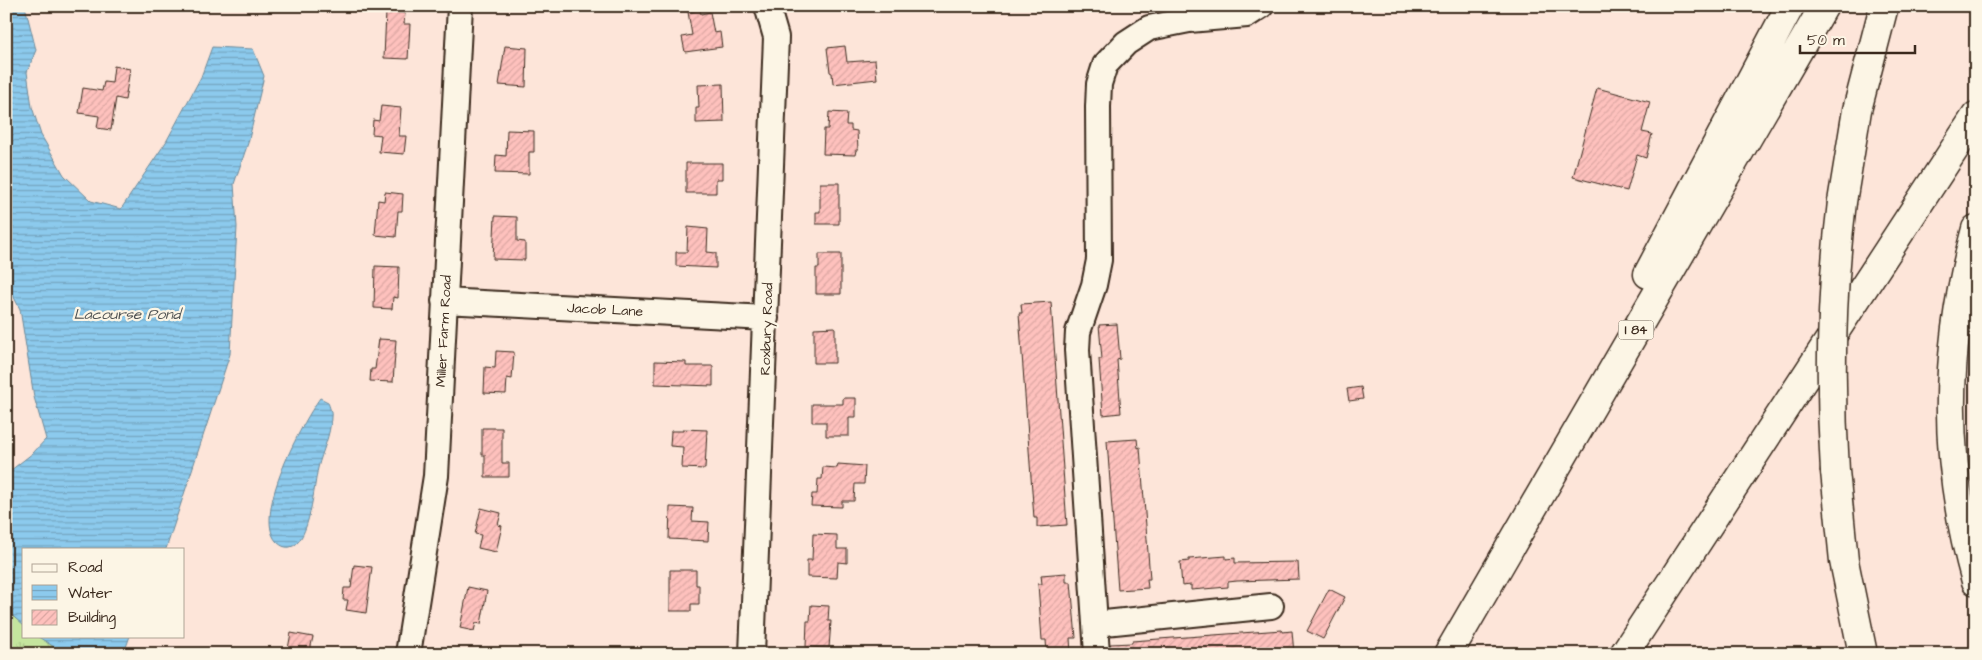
<svg xmlns="http://www.w3.org/2000/svg" width="1982" height="660" viewBox="0 0 1982 660" font-family="'Architects Daughter',sans-serif">
<defs>
<pattern id="grass-tufts" width="24" height="20" patternUnits="userSpaceOnUse" patternTransform="scale(1.25)"><rect width="24" height="20" fill="#c5e59e"/><path d="M3 7l-1-3M5 7V3M7 7l1-3M15 17l-1-3M17 17v-4M19 17l1-3" fill="none" stroke="#aac588"/></pattern>
<pattern id="water-rules" width="6" height="5" patternUnits="userSpaceOnUse" patternTransform="scale(1.25)"><rect width="6" height="5" fill="#8ccaed"/><path d="M0 2.5h6" fill="none" stroke="#74a4bf"/></pattern>
<pattern id="building-hatch" width="6" height="6" patternUnits="userSpaceOnUse" patternTransform="scale(1.25)"><rect width="6" height="6" fill="#fec1bd"/><path d="M-1 1l2-2M0 6l6-6M5 7l2-2" fill="none" stroke="#dba6a2"/></pattern>
</defs>
<rect width="100%" height="100%" fill="#fde5d9"/>
<filter id="ink" filterUnits="userSpaceOnUse"><feTurbulence type="fractalNoise" baseFrequency=".02" numOctaves="2"/><feDisplacementMap in="SourceGraphic" scale="10" xChannelSelector="R" yChannelSelector="G"/><feConvolveMatrix kernelMatrix="1 2 1 2 8 2 1 2 1" color-interpolation-filters="sRGB"/></filter>
<g filter="url(#ink)">
<path fill="url(#grass-tufts)" stroke="#80885e" d="M6 613 24 622V636H48L68 654H6Z"/>
<path fill="url(#water-rules)" stroke="#6c8a9a" d="M6 6H25L36 50 27 72 32 107 41 135 64 175 91 201 121 209 166 142 201 77 212 47 253 49 264 76 248 143 234 184 237 227 230 354 166 549H24V626L6 610V474L33 453 46 439 34 397 20 309 6 282Z
M320 398 328 402C329 406 332 412 331 417 331 435 322 451 318 468 314 484 310 544 290 547 284 548 280 545 276 541 253 513 302 423 320 398Z
M37 636H130L125 650 121 654H65Z"/>
<path fill="url(#building-hatch)" stroke="#3b2a1e" d="M700 10 701 14 710 12 714 33 720 32 722 47 685 52 682 37 692 35 688 12Z
M386 12 405 13 404 24H410L408 59 384 58Z
M505 46 527 48 526 87 499 85Z
M845 46 847 62 875 60 877 79 833 84 832 73 830 72 827 48Z
M114 66 130 69 125 100 116 98 111 130 97 128 99 116 79 113 83 88 102 91 104 82 112 83Z
M723 84 724 122 696 123V108H699L698 85Z
M1597 88 1650 102 1642 132 1652 134 1646 158 1637 155 1627 191 1573 177Z
M381 106 401 108 399 136H406L404 154 379 152 381 135 372 134 373 120 379 121Z
M829 112 847 113 846 125H851V130L857 131 858 150H856L855 155 823 154 824 129H828Z
M507 130 534 131V152H529V174L495 173 496 155 506 156Z
M686 163H722V179H716V193H686Z
M820 183H839V224H816V212H820Z
M385 192 403 194 402 211H398L396 237 375 235 378 200 384 201Z
M495 216 517 217V241L525 242V260L493 259Z
M688 227 708 229 707 252 716 253V268L676 266V252H687Z
M819 254H841V294H816V268H819Z
M375 266 399 267 398 298 393 297 392 309 374 308Z
M1051 302 1067 525 1037 527V518H1034L1019 313H1022L1021 304Z
M1117 324 1120 359 1117 360 1121 413 1103 415 1099 359H1102L1099 325Z
M835 327V363H814V328Z
M379 339 396 340 393 382 370 381 371 369H375Z
M496 351 514 352 512 379 507 378 506 394 484 393 485 367 495 368Z
M655 361 686 362V366H713V386L655 384Z
M1361 387 1363 399 1349 401 1347 389Z
M843 398H856V417H849V436H826V422H812V404H843Z
M482 428H502V463H509V477H485V455H482Z
M683 429 707 430 705 469 682 468 683 447 670 446 671 431H683Z
M1137 439 1138 448 1140 447 1150 579H1147L1148 588 1118 590 1107 441Z
M838 464 865 466 864 484H855L854 501H842V507L811 506 812 494H817L818 479H822L823 467 837 468Z
M670 507 693 508 692 521 709 522 708 541 669 539Z
M481 508 501 513 498 525 502 526 496 552 478 548 481 535 475 534Z
M813 534 837 535V549H847V563L838 562 837 578 807 577V560H812Z
M1226 556V559L1235 558V563L1298 562 1299 579 1237 581 1228 582V587L1191 590V585L1182 586 1180 562 1189 561V559Z
M354 565 372 567 366 613 346 610 348 600H343L344 588H351Z
M670 570H696V585H699V604H691V611H670Z
M1066 573V582H1071L1076 638H1070L1071 654H1047L1046 640H1042L1038 584H1042L1041 575Z
M468 587 487 591 481 624 476 623 474 631 460 628Z
M1329 589 1345 597 1323 639 1307 631Z
M811 605 829 606 828 621H831L829 648 806 647 807 621H810Z
M1282 630V632L1292 631 1294 654H1111L1110 644 1132 643V641Z
M291 633 313 637 309 654H287Z"/>
<g fill="none" stroke-linecap="round" stroke-linejoin="round">
<defs>
<path id="minor" d="M444 301 766 318
M1095 624 1271 606
M408 654 436 476 460 6
M752 654 776 37 767 6
M1097 654 1077 350 1078 332 1094 285 1099 260 1098 107 1099 84 1105 65 1126 43 1149 28 1189 20 1247 15 1261 6"/>
<path id="highway" d="M1842 202 1857 110 1884 6
M1976 229C1943 350 1942 460 1976 581
M1648 274 1790 6
M1835 471 1844 561 1863 654
M1448 654 1824 6
M1624 654 1976 116"/>
</defs>
<use href="#minor" stroke="#3b2a1e" stroke-width="28"/>
<use href="#highway" stroke="#3b2a1e" stroke-width="31"/>
<use href="#minor" stroke="#fcf5e5" stroke-width="24"/>
<use href="#highway" stroke="#fcf5e5" stroke-width="28"/>
<defs>
<path id="highway-bridge" d="M1835 471C1829 379 1831 293 1842 202"/>
</defs>
<use href="#highway-bridge" stroke="#3b2a1e" stroke-width="31" stroke-linecap="butt"/>
<use href="#highway-bridge" stroke="#fcf5e5" stroke-width="28"/>
</g>
</g>
<g text-anchor="middle" stroke-width="4.5" stroke-linejoin="round" paint-order="stroke">
<rect fill="#fcf5e5" stroke="#75675a" stroke-width="1" x="1618.5" y="320.5" width="35" height="19" rx="4"/>
<g font-size="12" font-weight="bold" fill="#3b2a1e">
<text x="1636" y="334">I 84</text>
</g>
<g font-size="14" fill="#3b2a1e" stroke="#fcf5e5">
<text transform="translate(605 309) rotate(3)" y="5">Jacob Lane</text>
<text transform="translate(766 329) rotate(-88)" y="5">Roxbury Road</text>
<text transform="translate(443 331) rotate(-87)" y="5">Miller Farm Road</text>
</g>
<g font-size="15" font-style="italic" fill="#4f5252" stroke="#fcf5e5">
<text x="127" y="319">Lacourse Pond</text>
</g>
</g>
<rect width="1982" height="660" fill="none" stroke="#fcf5e5" stroke-width="25"/>
<rect x="12" y="12" width="1957" height="635" fill="none" stroke="#3b2a1e" stroke-width="2" filter="url(#ink)"/>
<rect x="22" y="548" width="162" height="90" fill="#fcf5e5" stroke="#afa495"/>
<rect x="32" y="564" width="25" height="8" fill="#fcf5e5" stroke="#afa495"/>
<text x="68" y="572" font-size="15" fill="#3b2a1e">Road</text>
<rect x="32" y="585" width="25" height="15" fill="url(#water-rules)" stroke="#afa495"/>
<text x="68" y="598" font-size="15" fill="#3b2a1e">Water</text>
<rect x="32" y="610" width="25" height="15" fill="url(#building-hatch)" stroke="#afa495"/>
<text x="68" y="622" font-size="15" fill="#3b2a1e">Building</text>
<path d="M1800 45v8h115v-8" fill="none" stroke="#3b2a1e" stroke-width="2.5"/>
<text x="1807" y="45" font-size="15" fill="#3b2a1e" stroke="#fcf5e5" stroke-width="4" paint-order="stroke">50 m</text>
</svg>
